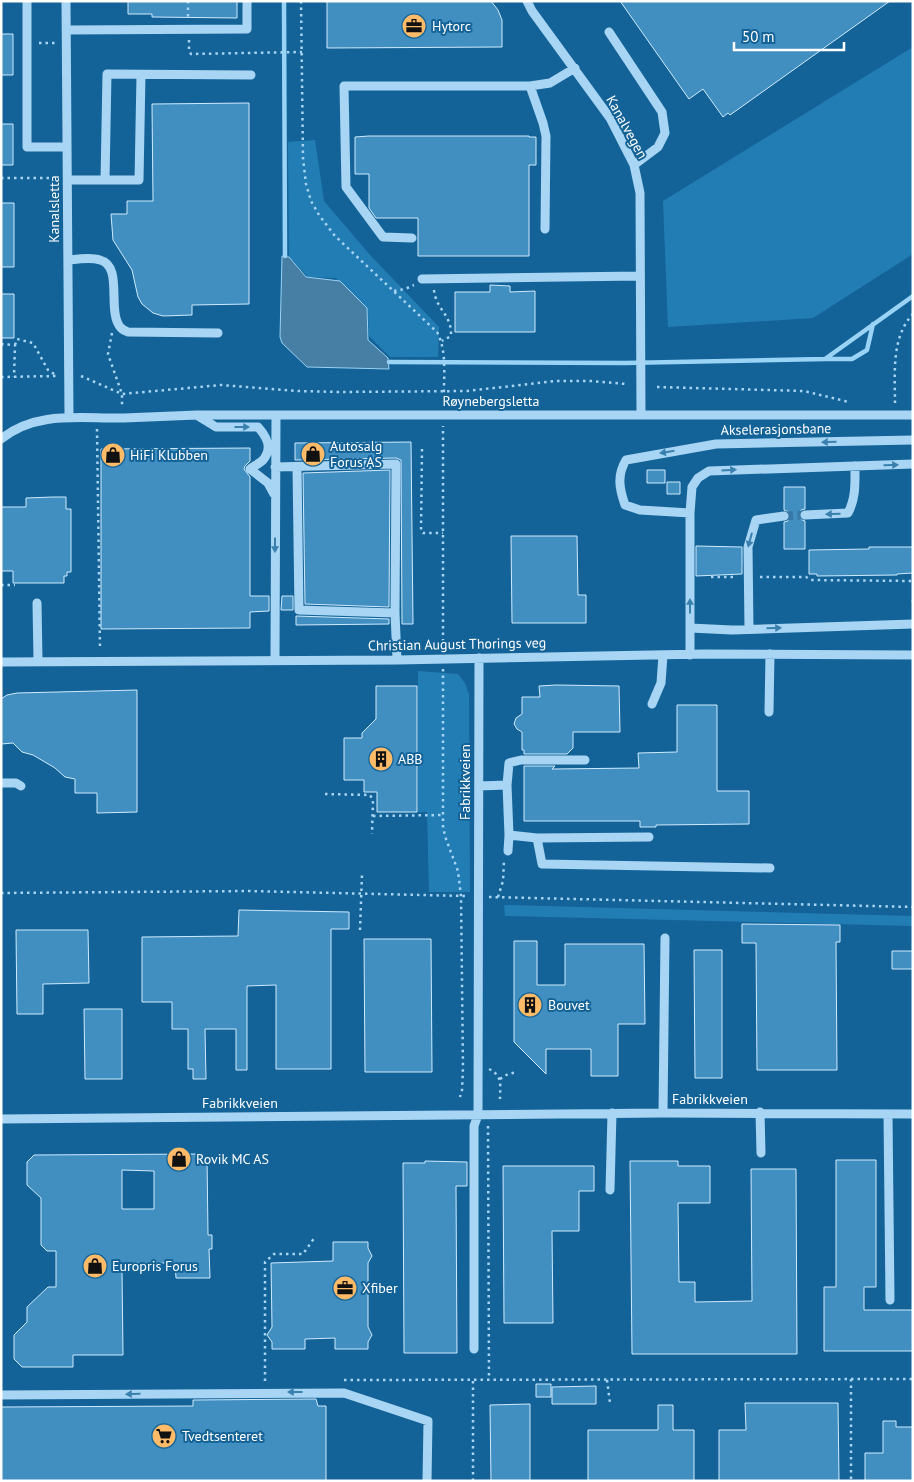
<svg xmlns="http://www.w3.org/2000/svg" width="914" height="1482" viewBox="0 0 914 1482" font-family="'PT Sans',sans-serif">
<rect width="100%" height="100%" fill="#146398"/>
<path fill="#237db5" d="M913 47V254L813 318 668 327 663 201Z
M315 140 324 201 370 255 439 327 438 357H390L369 336 368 312 336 278 308 277 289 257 288 142Z
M418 671 458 674 465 683 469 694 470 892H429L427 812H418Z
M504 905 913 916V926L505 916Z"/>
<path fill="#477ea4" stroke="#99d3f5" d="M282 256 289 257 306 277 340 281 367 308 368 340 388 358 389 369 307 367 282 343 280 337Z"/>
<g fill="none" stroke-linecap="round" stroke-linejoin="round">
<path stroke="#99d3f5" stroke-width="4.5" d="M284 1 285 256
M826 359H852L867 350 873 324
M389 362 625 363 825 359 913 296"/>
</g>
<path fill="#418ec1" stroke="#ceebfd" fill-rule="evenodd" d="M128 1H237V18L152 17V14H128Z
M327 1H491L498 10 502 20V47L327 48Z
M620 1H890L730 115 728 113 723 117 703 89 689 99Z
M1 34H13V75H1Z
M249 103V304L192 305V315L163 316 153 313 142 304 138 297 132 270 113 240 111 214H127V201H153L152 104Z
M1 124H13V165H1Z
M369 136H529V137H536V165H529V256H418V218H376L369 208V174H355V137Z
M1 203H14V267H1Z
M490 285 510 286V292L535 291V332H455V292H490Z
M1 294H14V338H1Z
M411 442 413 624H402L401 460 396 458 295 460V443Z
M250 448V461L245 466 244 469 250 477V596H269V611L250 612V628L101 629V449Z
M390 470 389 607 305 604 303 473Z
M647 470H665V483H647Z
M667 482H680V494H667Z
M784 487H805V509L801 510 799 515 800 519 805 521V549H784V522L788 521 790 516 789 512 784 510Z
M53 497H66V509H71V572H67V576H64V583H13V571H1V507H26V498Z
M511 536H577L578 595H586V623H512Z
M696 546 742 547V574L696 576Z
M869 547H913V573L897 574V575L817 576V574H809V550L869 549Z
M282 596H293V610H281Z
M296 616 389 619V624L296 625Z
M556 685 619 686 620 732H573V748L567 754H524V750H522V732L517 729 514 724 516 718 522 714V697H540L539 686Z
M376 686H417V812H377V792H364V780H344V738H362V733L376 719Z
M137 690V812L97 813V793H75V779L65 777 55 768 33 755 22 752 13 743 1 744V699L7 695 17 693Z
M677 705H717V791H749V824L656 825V827H640V821H524V766H555L552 769 639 768 638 753 677 752Z
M239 910 349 912V929H331V1069H276V985L247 986V1070H236V1029H205L206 1079H193V1069H188V1029H172V1002H142V937L238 936Z
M742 924 840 925V942H836L837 1070H757L756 943H742Z
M16 930H88L89 983 43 984V1014H17Z
M364 939H431L432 1072H365Z
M514 941H537V985H565V944H644L645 1024H618V1076H591V1049H546V1074L514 1042Z
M694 950H722V1078H695Z
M892 951H913V969H892Z
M84 1009H122V1079H85Z
M196 1154V1157H207L208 1235H212V1249H209L210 1278H176L175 1263H133V1270H122L123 1355H73V1367H22L14 1359V1335L27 1322V1307L48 1287H56V1251H47L41 1245V1198L27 1185V1162L34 1155ZM122 1170 154 1171V1209H122Z
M836 1160H876V1287H864V1310H913V1351H824V1287H836Z
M425 1161 467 1162V1186H456L457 1353H404L403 1163H425Z
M630 1161H678V1166H710V1203H678L679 1282H695V1302L752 1301 751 1169H796L797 1354H632Z
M503 1166H594V1191H579V1231H552L553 1323H504Z
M333 1242H368V1248L372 1256 368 1263V1327L372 1335 368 1342V1349H335V1338L305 1339V1349H272V1342L267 1335 272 1327 271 1263 333 1261Z
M536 1384H551V1397H536Z
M596 1386V1404H552V1387Z
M316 1399 318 1406H326V1481H1V1407L193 1406V1400Z
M745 1403H838L839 1481H719V1430H746Z
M530 1404V1481H491L490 1405Z
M658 1405H673V1430H694V1481H588V1430H658Z
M883 1421H896V1427H913V1481H865V1453H883Z"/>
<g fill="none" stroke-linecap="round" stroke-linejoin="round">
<path stroke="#377aa7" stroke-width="9" stroke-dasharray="9 4.5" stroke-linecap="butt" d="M784 516 805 515"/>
<path stroke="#a7d5f3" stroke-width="2.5" stroke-dasharray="2.5 4" stroke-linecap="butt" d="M188 1V17
M301 1 303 158 306 184 311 201 319 215 335 236 437 332C448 352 443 381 444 403
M189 40V51L191 54 302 52
M39 43H56
M1 178H56
M434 290C436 310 452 314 451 336L442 341
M394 291 405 289 414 285
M112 333 108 354 122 394V407
M1 344 15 345 14 377
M15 345 17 339 33 343 48 370 57 376
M81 376 122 394 221 385 298 391 339 392 467 391 556 381H591L626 384
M1 377 56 376
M657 387 804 391 849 402
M895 403C895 374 891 337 913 314
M97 429 100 649
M422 449 421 531 423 533H443
M711 577H737
M760 577H806L811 580 913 581
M1 585H15
M912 602 913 601
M443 648V426
M443 669V828L446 839 458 871 461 896 463 1068 462 1090 460 1097
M325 794 370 795 373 800 372 834
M373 816 443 815
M1 893 248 891 466 896
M489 897 913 907
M498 897 503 881 504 861
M360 930 362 874
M489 1069C503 1076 500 1085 500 1099
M500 1079 508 1074 517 1072
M488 1126 489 1379
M851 1379V1481
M344 1380 913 1379
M607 1380 610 1403
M265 1381V1262L274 1254H303L315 1237
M473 1481V1379"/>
<path stroke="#a7d5f3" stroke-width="9" d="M27 1V147H67
M66 1 69 417
M527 1 532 11 610 118 634 165 640 193 641 414
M67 30 247 29V1
M609 32 662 112 665 133 658 147 634 165
M530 86 543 123 546 136 545 229
M68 180H139L141 75
M105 180 107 74 251 75
M412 238 383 237 346 187 344 86H530L550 83 575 68
M69 260C78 259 91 257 100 260 124 266 106 312 121 328 123 330 125 331 128 332L218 333
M422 279 640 276
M198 416 216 427H258C267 437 273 448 263 460 260 463 254 466 250 469L268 483 274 494
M1 439C37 410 82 419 124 418 148 417 173 416 197 415H913
M275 467 396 464 395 613 397 660
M297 467 299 610 395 613
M690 513 640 510 625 505C619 488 617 475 626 460L716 444 913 440
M805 515 848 513C856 498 855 483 855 466
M37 603 38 660
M690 628 732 630 913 624
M749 629 748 547 756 520 784 516
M690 655V513L692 487 698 478 709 471 913 464
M275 660 276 415
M1 662 397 660 704 654 913 655
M652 704 661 683 663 655
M769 712 770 654
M1 783H16L21 786
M507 785 509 835 537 838 542 864 770 868
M479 786 507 785 509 763 521 760H585
M537 838 649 837
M508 851 509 835
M760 1112 761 1153
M663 1113 665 938
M888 1114 890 1300
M1 1119 663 1113 913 1114
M610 1190 612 1113
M474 1349V1126L478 1115 479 658
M1 1395 344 1393 428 1421 427 1481"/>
</g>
<defs><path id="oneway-solid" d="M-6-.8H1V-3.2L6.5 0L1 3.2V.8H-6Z" transform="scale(1.25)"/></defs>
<g fill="#3980af">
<use href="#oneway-solid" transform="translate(242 427)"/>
<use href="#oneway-solid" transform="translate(829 442) rotate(179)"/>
<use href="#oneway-solid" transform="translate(667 452) rotate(171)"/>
<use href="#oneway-solid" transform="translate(891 465) rotate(-2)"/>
<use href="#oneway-solid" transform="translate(729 470) rotate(-3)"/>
<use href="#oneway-solid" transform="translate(833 514) rotate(178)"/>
<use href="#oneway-solid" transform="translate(750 540) rotate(105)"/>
<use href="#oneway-solid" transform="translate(275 545) rotate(90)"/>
<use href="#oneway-solid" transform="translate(690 606) rotate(-90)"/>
<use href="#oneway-solid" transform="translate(774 628) rotate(-2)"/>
<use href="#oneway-solid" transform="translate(295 1392) rotate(180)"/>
<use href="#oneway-solid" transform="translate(133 1394) rotate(179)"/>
</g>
<defs>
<symbol id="office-disc" viewBox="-11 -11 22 22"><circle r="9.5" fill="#ffbb68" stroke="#146398"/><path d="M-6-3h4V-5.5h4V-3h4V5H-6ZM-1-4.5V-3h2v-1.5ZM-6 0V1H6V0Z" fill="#111"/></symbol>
<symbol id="shop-disc" viewBox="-11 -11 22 22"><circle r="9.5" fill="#ffbb68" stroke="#146398"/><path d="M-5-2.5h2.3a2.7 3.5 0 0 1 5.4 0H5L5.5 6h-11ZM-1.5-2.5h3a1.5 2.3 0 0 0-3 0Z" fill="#111"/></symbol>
<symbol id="building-disc" viewBox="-11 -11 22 22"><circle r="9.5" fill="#ffbb68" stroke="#146398"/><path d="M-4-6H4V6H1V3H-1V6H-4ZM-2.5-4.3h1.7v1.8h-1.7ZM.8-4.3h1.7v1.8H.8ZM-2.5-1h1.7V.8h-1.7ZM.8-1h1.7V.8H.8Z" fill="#111"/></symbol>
<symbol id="supermarket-disc" viewBox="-11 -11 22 22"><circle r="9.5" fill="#ffbb68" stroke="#146398"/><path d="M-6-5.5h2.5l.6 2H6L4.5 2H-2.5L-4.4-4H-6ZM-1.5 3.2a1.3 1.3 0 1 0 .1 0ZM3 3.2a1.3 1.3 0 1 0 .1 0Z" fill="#111"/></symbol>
</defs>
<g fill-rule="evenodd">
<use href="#office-disc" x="400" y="12" width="28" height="28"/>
<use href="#shop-disc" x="299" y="440" width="28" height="28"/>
<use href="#shop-disc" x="99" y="441" width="28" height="28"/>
<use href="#building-disc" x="367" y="745" width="28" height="28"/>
<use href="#building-disc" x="516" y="991" width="28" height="28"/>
<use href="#shop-disc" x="165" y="1145" width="28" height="28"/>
<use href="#shop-disc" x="81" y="1252" width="28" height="28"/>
<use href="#office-disc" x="331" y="1274" width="28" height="28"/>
<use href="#supermarket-disc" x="150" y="1422" width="28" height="28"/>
</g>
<g text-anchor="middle" stroke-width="4" stroke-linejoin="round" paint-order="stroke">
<g font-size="14" fill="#fff" stroke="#146398" text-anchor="start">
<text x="432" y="31">Hytorc</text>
<text x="330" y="451">Autosalg<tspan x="330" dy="16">Forus AS</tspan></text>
<text x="130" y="460">HiFi Klubben</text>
<text x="398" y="764">ABB</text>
<text x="548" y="1010">Bouvet</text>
<text x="196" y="1164">Rovik MC AS</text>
<text x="112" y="1271">Europris Forus</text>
<text x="362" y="1293">Xfiber</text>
<text x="182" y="1441">Tvedtsenteret</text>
</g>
<g font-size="14" fill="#fff" stroke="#146398">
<text transform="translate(627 127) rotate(61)" y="5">Kanalvegen</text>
<text transform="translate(54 209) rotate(-90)" y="5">Kanalsletta</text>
<text x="491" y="406">Røynebergsletta</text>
<text transform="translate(776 429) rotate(-1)" y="5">Akselerasjonsbane</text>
<text transform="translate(457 644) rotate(-1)" y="5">Christian August Thorings veg</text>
<text transform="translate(465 782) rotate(-90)" y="5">Fabrikkveien</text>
<text x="710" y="1104">Fabrikkveien</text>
<text x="240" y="1108">Fabrikkveien</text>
</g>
</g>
<rect width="914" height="1482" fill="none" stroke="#ffffff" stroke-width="5"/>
<path d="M734 42v8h110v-8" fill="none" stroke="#ffffff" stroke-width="2.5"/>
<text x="742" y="42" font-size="15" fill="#ffffff" stroke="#146398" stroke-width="4" paint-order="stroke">50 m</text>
</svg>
